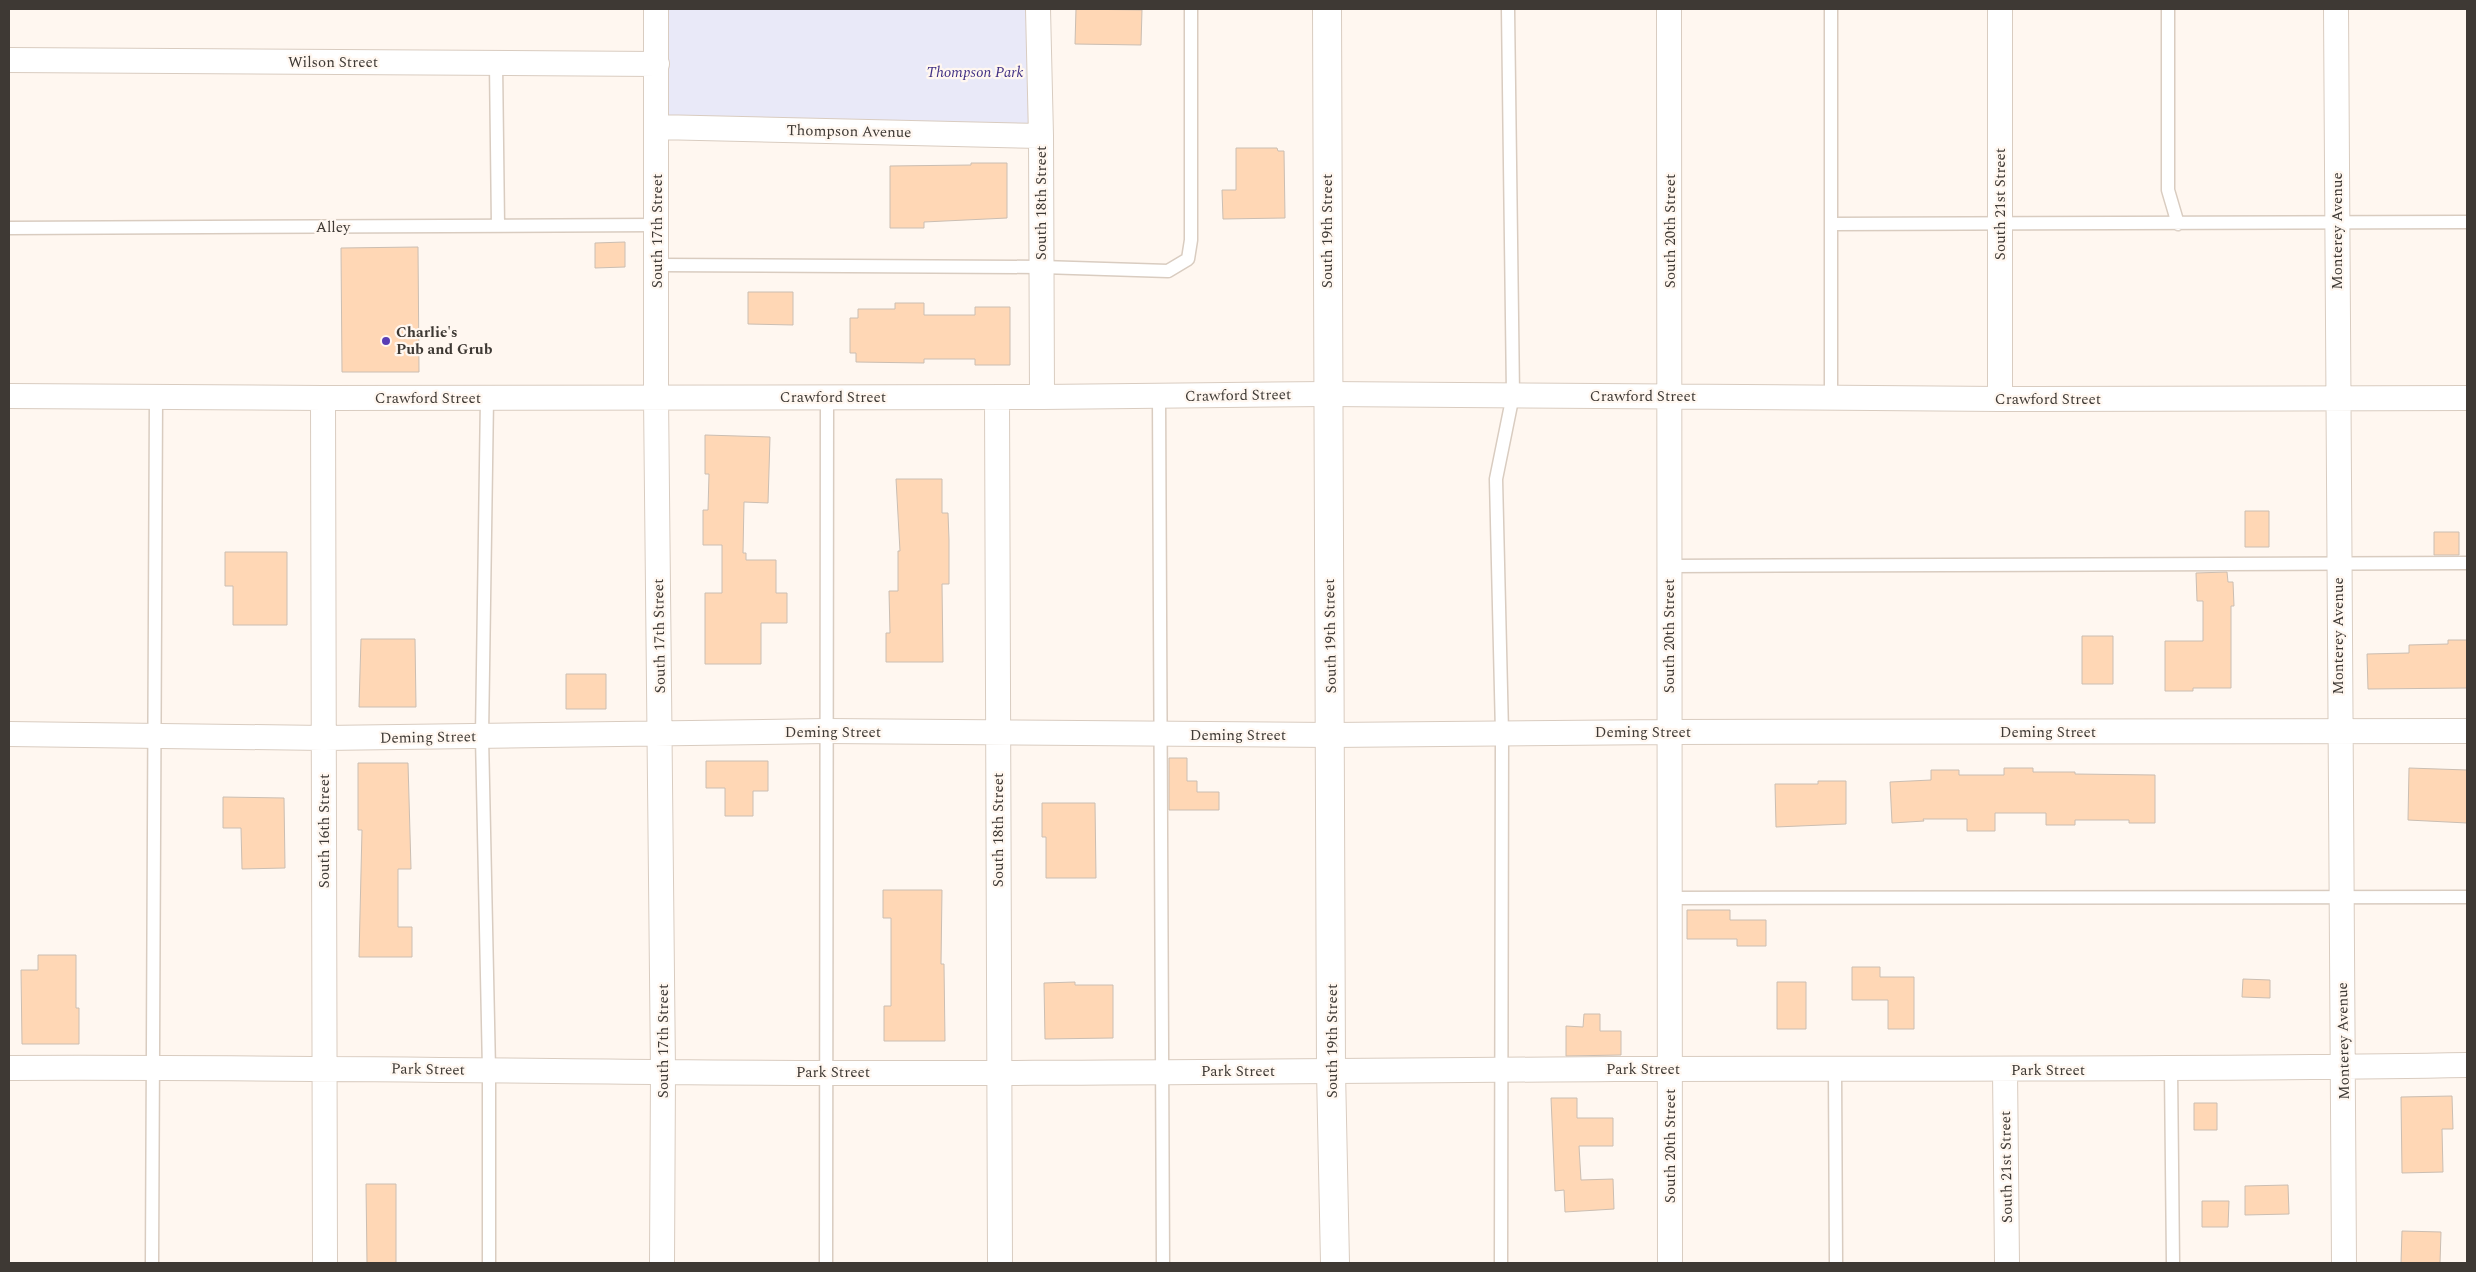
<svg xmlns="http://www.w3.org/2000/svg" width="2476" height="1272" viewBox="0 0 2476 1272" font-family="Spectral,serif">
<rect width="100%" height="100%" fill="#fff7f0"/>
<path fill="#e9e9f8" d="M655 9H1038L1041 136 657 127Z"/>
<path fill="#ffd7b5" stroke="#cbbeb2" d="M1076 9 1142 10 1141 45 1075 44Z
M1236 148H1277L1278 151H1284L1285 218 1223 219 1222 190H1236Z
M971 163H1007V218L924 222V228H890V166L971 165Z
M625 242V267L595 268V243Z
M418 247 419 372H342L341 248Z
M748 292H793V325L748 324Z
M895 303H924V315H975V307H1010V365H975V359H924V363L856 362V353H850V318H858V309H895Z
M705 435 770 437 768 503 744 502 743 553H746V560H776V593H787V623H761V664H705V593H722V545H703V510H708L709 474H705Z
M896 479H942V513H948L949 540V584H942L943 662H886V633H890L889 591H898V551H900Z
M2245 511H2269V547H2245Z
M2434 532H2459V555H2434Z
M225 552H287V625H233V586H225Z
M2227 572 2228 582H2233L2234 606H2231V688H2193V691H2165V641H2203V601H2197L2196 573Z
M2082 636H2113V684H2082Z
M361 639H415L416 707H359Z
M2448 640H2467V688L2368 689 2367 654 2409 653V645L2448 644Z
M566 674H606V709H566Z
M1169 758H1187V781H1197V792H1219V810H1169Z
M706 761H768V791H753V816H725V788H706Z
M358 763H408L411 869H398V927H412V957H359L362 830H358Z
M2004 768H2033V772H2075V774L2155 775V823H2129V820H2075V825H2046V813H1995V831H1967V819H1923L1924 821 1892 823 1890 782 1931 780V770H1959V775H2004Z
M2409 768 2467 770V823L2408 820Z
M1818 781H1846V824L1776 827 1775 784H1818Z
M223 797 284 798 285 868 242 869 241 828H223Z
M1042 803H1095L1096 878H1046V837H1042Z
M883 890H942L941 964H944L945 1041H884V1006H891V918H883Z
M1687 910H1730V920H1766V946H1737V939H1687Z
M38 955H76V1008H79V1044H22L21 970H38Z
M1852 967H1880V977H1914V1029H1888V1000H1852Z
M2243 979 2270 980V998L2242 997Z
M1075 982V985H1113V1038L1045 1039 1044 983Z
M1777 982H1806V1029H1777Z
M1584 1014H1600V1031H1621V1055L1566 1056V1026L1583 1027Z
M2452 1096 2453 1129H2442L2443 1172 2402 1173 2401 1097Z
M1551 1098H1577V1118H1613V1146H1579L1581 1180 1613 1179 1614 1209 1565 1212 1564 1190 1555 1191Z
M2194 1103H2217V1130H2194Z
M366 1184H396V1263H367Z
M2288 1185 2289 1214 2245 1215V1186Z
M2202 1201H2229L2228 1227H2202Z
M2402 1231 2441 1232 2440 1263H2401Z"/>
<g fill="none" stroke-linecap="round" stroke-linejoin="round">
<defs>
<path id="lane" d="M1831 9V398
M2168 9V190L2178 224
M496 63 498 226
M1831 224 2467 222
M9 228 657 225
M657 265 1042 267 1168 271 1188 259 1191 240V9
M1159 396 1163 1263
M487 398 482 736 489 1070V1263
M1670 566 2467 563
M1669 898 2467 897
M2171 1069 2173 1263
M1835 1070 1836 1263
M152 1263 156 397
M826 1263 827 397
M1501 1263 1502 733 1496 479 1513 395 1508 9"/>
<path id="street" d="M656 9V397L663 1072 662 1263
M1038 9 1041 136 1042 397
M1669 9 1670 1263
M2000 9V399
M2336 9 2344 1263
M9 60 657 64
M657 127 1041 136
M9 396 323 398 1042 397 1327 394 2000 399 2467 398
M997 397 1000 1263
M323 398 325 1263
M9 734 324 738 827 731 1331 735 1669 732 2467 731
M9 1068C227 1067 445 1070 664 1072 981 1075 1298 1071 1615 1069 1899 1068 2183 1070 2467 1065
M2005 1070 2007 1263"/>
<path id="secondary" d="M1327 9 1331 1071 1335 1263"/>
</defs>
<use href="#lane" stroke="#d9ccc0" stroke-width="15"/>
<use href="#street" stroke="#d9ccc0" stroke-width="26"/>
<use href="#secondary" stroke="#d9ccc0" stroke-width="30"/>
<use href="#lane" stroke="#fff" stroke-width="12"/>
<use href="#street" stroke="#fff" stroke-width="24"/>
<use href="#secondary" stroke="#fff" stroke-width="28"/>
</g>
<circle fill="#583db5" stroke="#fff7f0" stroke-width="2" cx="386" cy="341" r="5"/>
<g text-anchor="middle" stroke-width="4.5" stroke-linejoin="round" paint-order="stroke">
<g font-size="15" fill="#3e3934" stroke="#fff7f0">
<text x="333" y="67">Wilson Street</text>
<text transform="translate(849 131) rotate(1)" y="5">Thompson Avenue</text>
<text transform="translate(1041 203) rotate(-90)" y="5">South 18th Street</text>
<text transform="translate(2000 204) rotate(-90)" y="5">South 21st Street</text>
<text x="333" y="232">Alley</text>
<text transform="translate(657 231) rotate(-90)" y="5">South 17th Street</text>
<text transform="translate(1327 231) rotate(-90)" y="5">South 19th Street</text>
<text transform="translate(1670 231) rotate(-90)" y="5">South 20th Street</text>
<text transform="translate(2337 231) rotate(-90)" y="5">Monterey Avenue</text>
<text transform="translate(1238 395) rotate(-1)" y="5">Crawford Street</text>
<text x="1643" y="401">Crawford Street</text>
<text x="833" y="402">Crawford Street</text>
<text x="428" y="403">Crawford Street</text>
<text x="2048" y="404">Crawford Street</text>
<text transform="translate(659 636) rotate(-91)" y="5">South 17th Street</text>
<text transform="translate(1330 636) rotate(-91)" y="5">South 19th Street</text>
<text transform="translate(1669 636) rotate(-90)" y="5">South 20th Street</text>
<text transform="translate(2338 636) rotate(-90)" y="5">Monterey Avenue</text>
<text x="833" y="737">Deming Street</text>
<text x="1643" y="737">Deming Street</text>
<text x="2048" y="737">Deming Street</text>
<text x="1238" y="740">Deming Street</text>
<text transform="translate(428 737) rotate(-1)" y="5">Deming Street</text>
<text transform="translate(998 830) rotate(-90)" y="5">South 18th Street</text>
<text transform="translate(324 831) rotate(-90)" y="5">South 16th Street</text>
<text transform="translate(663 1041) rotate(-90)" y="5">South 17th Street</text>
<text transform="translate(1332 1041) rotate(-90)" y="5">South 19th Street</text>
<text transform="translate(2343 1041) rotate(-91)" y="5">Monterey Avenue</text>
<text transform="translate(428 1069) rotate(1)" y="5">Park Street</text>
<text x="1643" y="1074">Park Street</text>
<text x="2048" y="1075">Park Street</text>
<text x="1238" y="1076">Park Street</text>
<text x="833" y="1077">Park Street</text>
<text transform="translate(1670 1146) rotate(-90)" y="5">South 20th Street</text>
<text transform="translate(2006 1167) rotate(-91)" y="5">South 21st Street</text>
</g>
<g font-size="15" font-style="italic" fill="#413084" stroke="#fff7f0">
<text x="975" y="77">Thompson Park</text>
</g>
<g font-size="15" font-weight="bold" fill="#3e3934" stroke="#fff7f0" text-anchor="start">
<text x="396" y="337">Charlie's<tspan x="396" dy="17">Pub and Grub</tspan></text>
</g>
</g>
<rect width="2476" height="1272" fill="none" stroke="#3e3934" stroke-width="20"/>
</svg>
